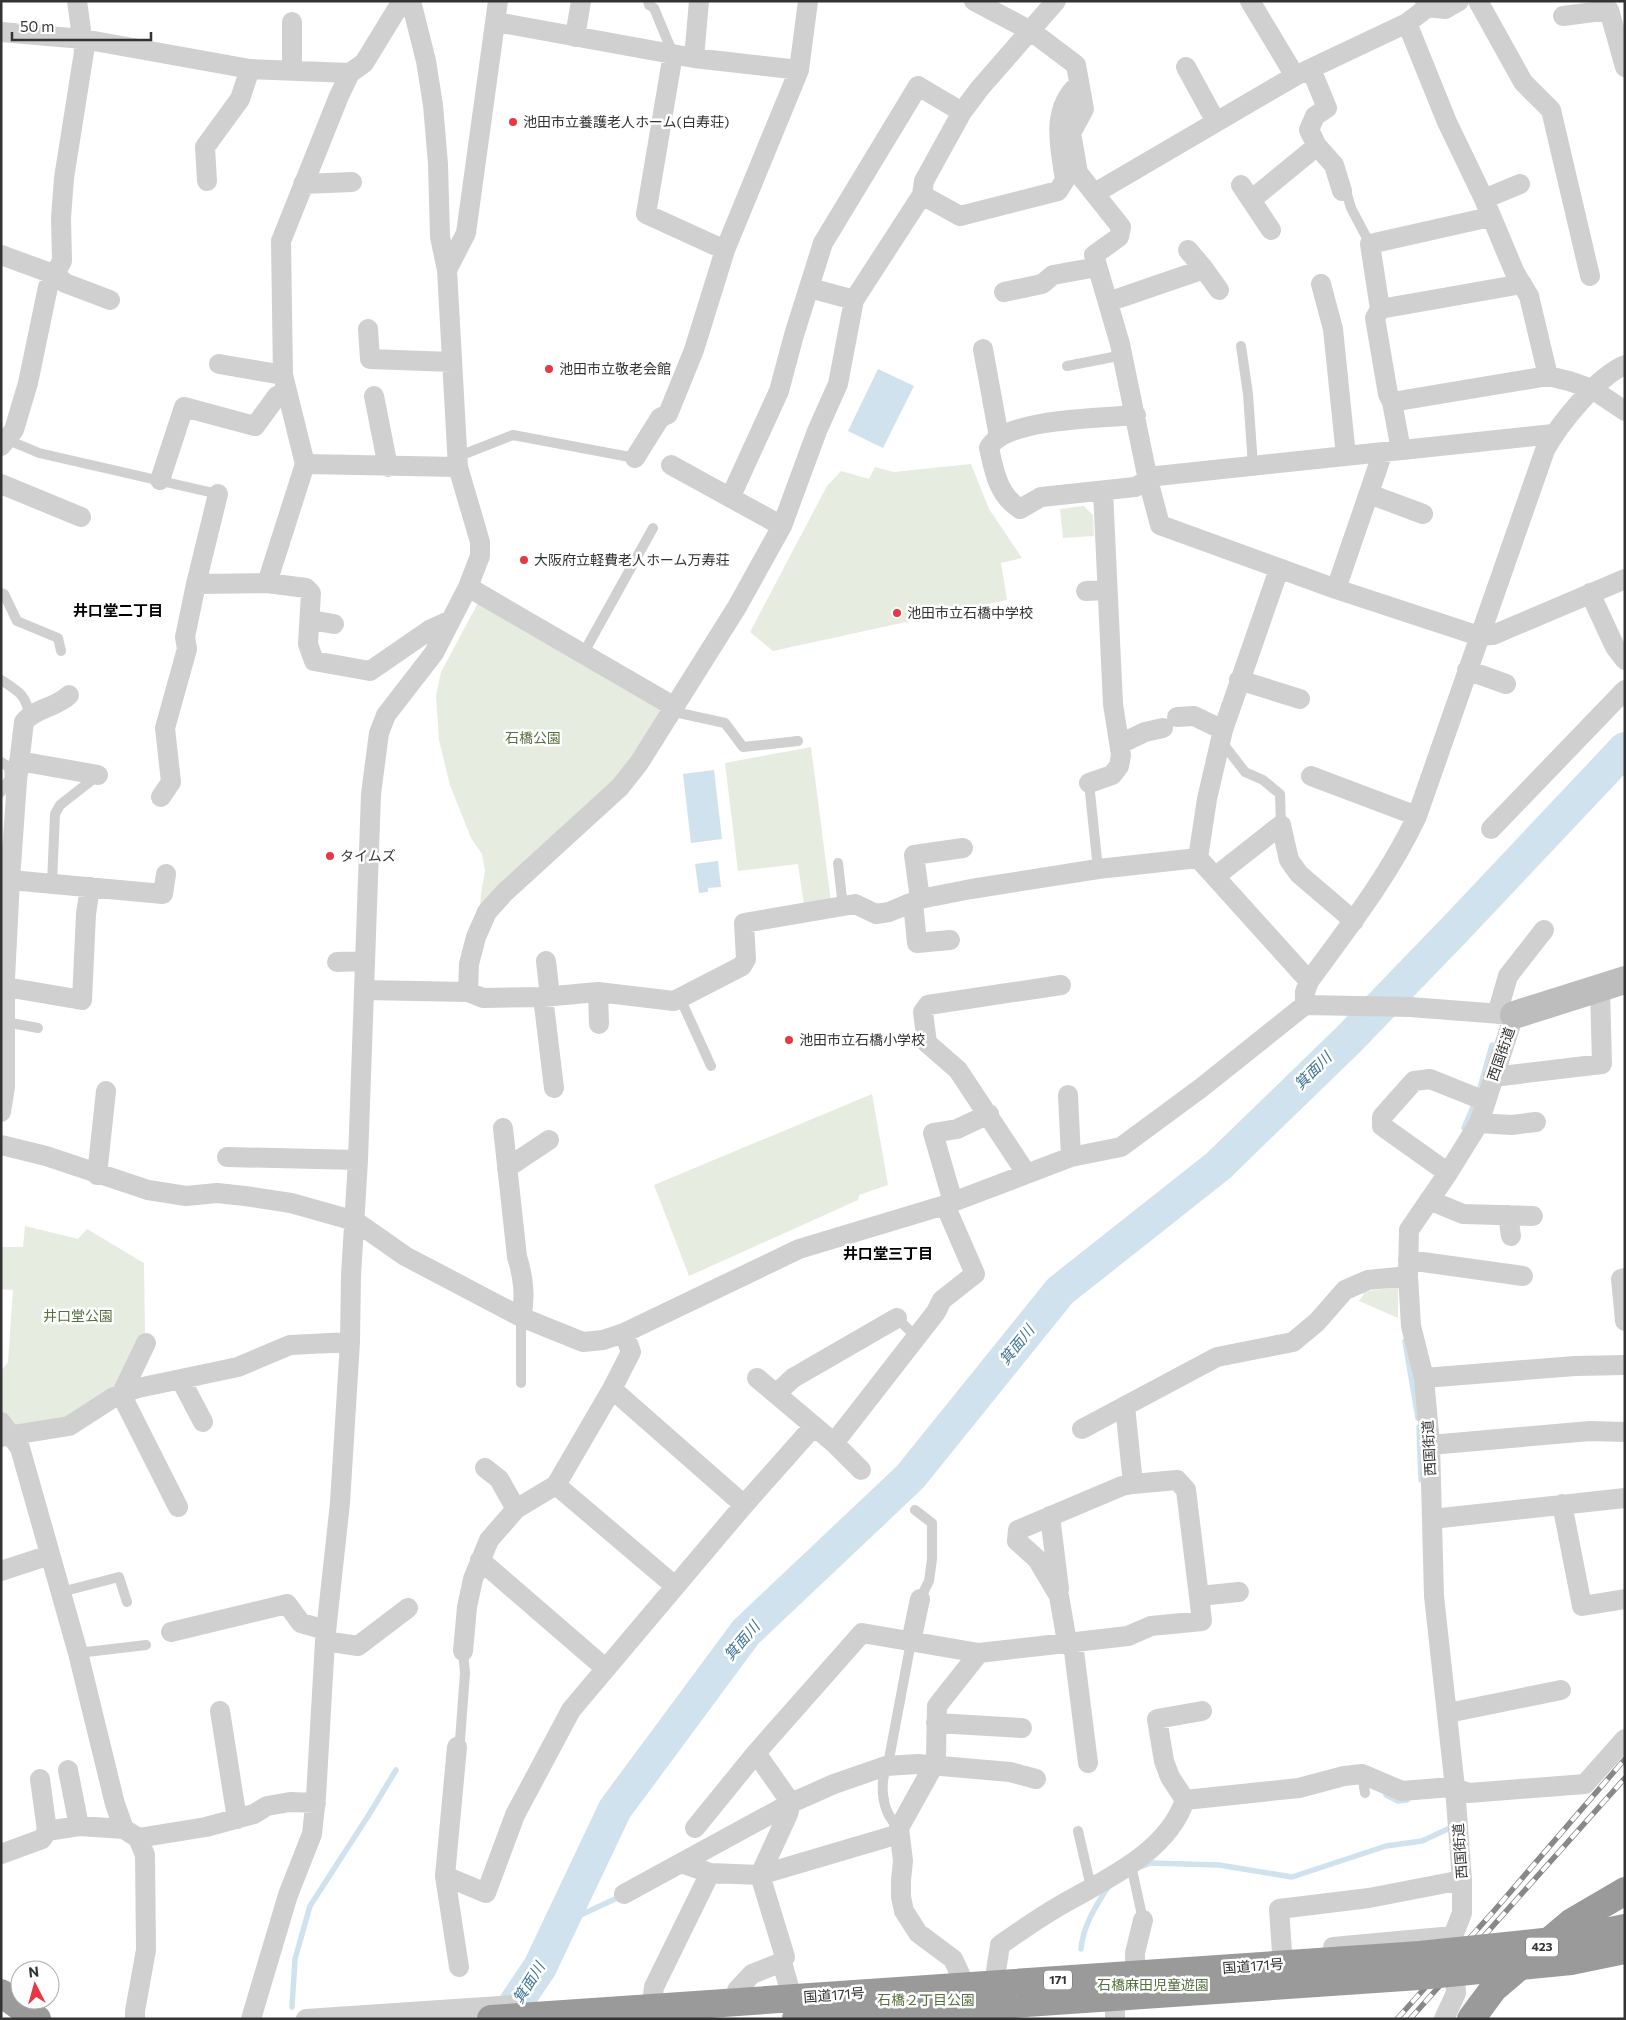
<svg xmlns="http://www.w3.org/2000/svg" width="1626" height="2020" viewBox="0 0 1626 2020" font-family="Commissioner,'Noto Sans JP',sans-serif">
<rect width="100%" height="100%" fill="#fff"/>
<path fill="#e6ecdf" d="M971 464 989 509 1022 558 1001 563 1007 600 773 651 750 632 827 486 841 471 869 479 875 467 894 472Z
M1084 506 1093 515 1094 536 1063 538 1060 509Z
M479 601 659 707 662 715 616 785 480 910 481 893 485 871 482 854 471 838 450 785 439 740 436 696 441 672Z
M811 747 831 902 804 906 798 864 738 871 725 763Z
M872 1094 888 1185 859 1195 858 1200 689 1276 654 1185Z
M25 1226 78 1239 87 1229 144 1263 145 1332 121 1382 65 1421 20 1427 7 1421 1 1411V1371L8 1362 13 1290 1 1289V1247H23Z
M1398 1286V1318L1359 1301 1365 1292Z"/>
<path fill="#cfe2ee" d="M878 369 914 386 883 448 848 431Z
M714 770 722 839 691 843 683 774Z
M718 861 721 887 708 888V892L699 893 695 864Z"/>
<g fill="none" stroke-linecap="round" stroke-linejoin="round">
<path stroke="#cfe2ee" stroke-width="5.5" d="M1480 1088 1492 1045
M1464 1128 1473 1107
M1405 1341 1418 1418
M1419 1427 1421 1480
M1386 1795 1398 1801 1407 1800
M1140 1867 1151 1863 1219 1865 1292 1877 1386 1846 1422 1841 1452 1827V1826
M559 1925 615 1899
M1081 1949C1083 1926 1095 1907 1108 1887
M292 2007 295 1959 310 1906 370 1813 396 1770"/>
<path stroke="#cfe2ee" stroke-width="34" d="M505 2019 540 1967 615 1809 746 1632 910 1477 1060 1291 1218 1166 1349 1039 1459 925 1625 749"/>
<path stroke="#d0d0d0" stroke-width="10" d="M648 1 649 5 654 8 673 54
M1342 191H1346L1351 208 1370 244
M1241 346 1248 394 1253 466
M1067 366 1123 355
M8 440 39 453 218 494
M467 453 513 435 635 458
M1 593 4 594 17 621 58 638 61 651
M583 654 653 528
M1 680C18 691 27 695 29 716
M670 711 725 723 743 747 798 741
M1221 741 1245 772 1263 780 1280 794 1281 825
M1 762 9 767 10 778 1 792
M1089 783 1098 869
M838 863 843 907
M52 883 55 814 60 805 97 776
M680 998 711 1066
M6 1022 38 1028
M897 1318 917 1338
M521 1383V1317
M915 1510 932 1523V1559L929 1581 920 1599
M61 1592 119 1577 127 1602
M78 1653 146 1645
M457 1747 460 1740 465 1673 463 1651
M1362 1774 1365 1793
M899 1828C880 1811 879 1781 889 1759L911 1642
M1078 1831 1091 1887
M1131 1865 1143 1920"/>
<path stroke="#d0d0d0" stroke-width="20" d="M402 1 364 63 350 73 339 96 281 241 283 375 305 464 458 467
M974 1 1031 31 1076 65 1084 109 1071 133 1078 173 1121 227 1119 237 1094 255 1120 344 1148 480 1160 525 1336 589 1479 636 1493 635 1625 579
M1250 1 1295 76
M1478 1 1523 82 1551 110 1590 276
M1428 7 1445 9 1459 1
M1563 16 1609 10 1625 67
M292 22V70
M496 22 694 58 799 70
M1407 23 1447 122 1484 199 1515 273 1529 296 1548 376
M1 32 83 39 250 69 350 73
M575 37 581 1
M673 54 646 214 725 250
M694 58 699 1
M1186 67 1216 122
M1311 69 1327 108 1315 116 1309 130 1317 146 1334 165 1342 191
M207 181 205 147 240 99 250 69
M303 184 352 182
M1241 185 1271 230
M1095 193 1295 76 1407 23 1428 7 1425 1
M922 195 960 216 1058 191 1065 180C1060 147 1050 109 1079 84
M1484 199 1520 184
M1251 200 1317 146
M1188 250 1204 269
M1 255 56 275 65 283 110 300
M447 270 466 233 498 1
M1321 284 1333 329 1346 456
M810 288 854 300
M1004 292 1042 284 1053 275 1097 267
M1108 302 1204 269 1219 290
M1380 309 1522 284
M368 329 370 359 452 362
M983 349 999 437
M219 364 283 375
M374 396 388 467
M1392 402 1548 376 1569 381 1592 389 1625 411
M1136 415C1104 418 1004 418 989 448 994 471 998 495 1020 509L1041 497 1135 487 1157 476 1553 434
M1 446 14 430 28 383 48 287 62 261 61 218 64 178 84 52 77 1
M1401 450 1392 402 1388 394 1375 318 1380 309 1370 244 1490 217
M635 458 660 418 668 414 694 350 725 250 799 70 808 1
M671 465 782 526
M160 480 184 407 255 426 277 396 287 392
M1 484 81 517
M1369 494 1423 514
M731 496 779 391 794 335 823 243 918 86 962 112
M1279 569 1223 730 1207 799 1198 858 1309 981
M267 583 306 588 311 593 308 644 314 661 370 671 431 629 451 620
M196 584 218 494
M468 587 673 706
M1336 589 1383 452
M1086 591 1107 590
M1590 593 1615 647 1625 660
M310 620 334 624
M1467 670 1506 684
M1239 680 1300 699
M1177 717 1194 716 1223 730
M1120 744 1145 732 1163 728
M19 761 98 775
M1311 776 1417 816
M1089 783 1112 775 1119 766 1121 755 1113 704 1103 491
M161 797 171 782 165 728 187 649 185 637 196 584 267 583 305 464
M1491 829 1625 690
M1216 876 1281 825 1289 860 1299 874 1354 921
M10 880 163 894 166 874
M920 899 914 855 963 848
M913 902 917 943 950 940
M546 961 550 996
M337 962 364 961
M6 987 82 1000 86 914 90 887
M364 990 468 992 483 998 543 997 598 992 674 1001 742 966 746 959 744 923 855 904 876 914 889 912 920 899 971 889 1098 869 1198 858
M468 992 469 964 476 937 487 912 505 892 620 787 639 763 737 607 782 526 817 431 838 384 854 300 922 195 924 181 962 112 980 88 1056 1
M598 992 599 1024
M543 997 554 1088
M1305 1005V992L1309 981C1348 928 1389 876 1417 816L1545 450C1559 424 1598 376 1625 365
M1497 1014 1508 976 1544 930
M1493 1077 1602 1064 1600 989
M1068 1095 1071 1157
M1 1112 5 1087V979L10 880 17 781 24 722C35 708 56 708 69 695
M1479 1123 1511 1125 1536 1122
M503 1128 517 1257C523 1275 526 1298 521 1317
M1 1145 46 1156 148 1190 186 1196 217 1193 245 1196 291 1203 355 1221 405 1256 521 1317 583 1342 603 1340 624 1333 799 1249 945 1205 1071 1157 1121 1147 1201 1088 1305 1005 1410 1007 1514 1015 1479 1123 1448 1173 1409 1230 1408 1276 1411 1326 1424 1378 1430 1445 1434 1596 1455 1788 1462 1880V1913L1453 1936 1456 1993 1444 2019
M227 1157 358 1160
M507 1168 549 1140
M1026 1173 958 1070 927 1043 923 1012 928 1005 1061 985
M1448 1173 1382 1126V1117L1414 1081 1430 1079 1485 1101
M97 1175 106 1091
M1429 1200 1463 1214 1533 1216
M953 1202 933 1133 957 1129 989 1114
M1508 1215 1511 1236
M1408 1260 1523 1276
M1625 1278 1621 1279 1625 1321
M146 1343 122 1393 123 1398 178 1507
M757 1378 834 1443 861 1470
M1424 1378 1575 1366 1625 1365
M181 1380 203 1422
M612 1389 744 1505
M776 1394 793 1378 897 1318
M1 1422 20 1448 78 1653 115 1804 124 1829 138 1838 145 1855 146 1950 135 2011V2019
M1082 1429 1217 1357 1293 1342 1317 1322 1345 1290 1368 1280 1408 1276
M1 1437 69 1426 114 1397 138 1388 238 1367 290 1345 350 1342
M834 1443 936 1312 942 1300 975 1274 945 1205
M1430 1445 1590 1431 1625 1432
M485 1468 499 1479 516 1509
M556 1485 675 1586
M1562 1504 1582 1606 1625 1599
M1050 1516 1059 1589
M1432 1519 1625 1498
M480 1560 605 1668
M1 1571 50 1555
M1199 1596 1239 1592
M171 1632 287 1604 301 1623 326 1630
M325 1641 358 1646 408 1608
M911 1642 920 1599
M463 1651 467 1607 473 1579 489 1540 516 1509 556 1485 612 1389 631 1352 624 1333
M220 1711 237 1819
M1202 1711 1157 1719 1164 1761 1170 1777 1185 1800 1299 1788 1344 1776 1362 1774 1402 1791 1451 1787 1469 1793 1585 1784 1625 1739
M1448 1713 1561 1690
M936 1723 1022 1728
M457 1747 445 1876 459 1967
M756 1753 791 1803 788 1814 760 1875
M1088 1763 1074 1651 1067 1642 1059 1596 1037 1559 1017 1541 1018 1530 1122 1486 1133 1484 1125 1406
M68 1770 79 1826
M40 1779 47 1831
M695 1828 756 1753 862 1633 979 1653 1128 1636 1151 1626 1202 1621 1186 1490 1177 1480 1133 1484
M138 1838 206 1827 254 1814 267 1806 290 1802 316 1803
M1 1854 42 1839 47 1831 79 1826 124 1829
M681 1863 710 1873 760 1875 785 1957 782 1962 789 1987
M760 1875 899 1834
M445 1876 486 1893 515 1815 571 1710 744 1505 814 1426
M624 1894 791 1803 834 1784 886 1766 918 1764 1010 1772 1036 1779
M1333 1947 1453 1936
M1282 1952 1279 1909 1369 1898 1462 1880
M1135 1961V1953L1143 1920
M996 1971 1000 1945C1020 1931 1040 1917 1061 1905 1106 1879 1167 1853 1185 1800
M960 1974 953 1959 918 1933 904 1911 901 1897V1880L903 1861 899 1828 934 1765 936 1758 937 1706 979 1653
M1115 1985V2019
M737 1990 752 1974 782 1962
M653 1995 654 1987 710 1873
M251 2019 288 1895 312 1834 316 1797 325 1641 340 1503 350 1342 351 1275 358 1160 371 794 379 733 386 715 434 653 468 587 480 556V542L458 467 447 270 440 237 438 164 433 105 426 61 411 1
M306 2019 514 2005"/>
<path stroke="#bdbdbd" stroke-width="28" d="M1514 1015 1625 980"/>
<path stroke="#9a9a9a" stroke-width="28" d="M1 1993 37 2019
M1471 2019 1494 1988 1572 1922 1625 1891"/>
<defs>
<path id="rail" d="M1397 2019 1493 1912 1625 1759
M1410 2019 1625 1778"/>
</defs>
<use href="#rail" stroke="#888" stroke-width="5.5"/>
<use href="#rail" stroke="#fff" stroke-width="4" stroke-dasharray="11" stroke-linecap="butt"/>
<path stroke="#9a9a9a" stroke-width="28" d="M491 2019 1420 1955 1571 1939 1625 1928
M796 2019 1419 1976 1571 1961 1625 1950"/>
</g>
<g fill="#e63946" stroke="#fff" stroke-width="2">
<circle cx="513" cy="122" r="5"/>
<circle cx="549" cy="369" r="5"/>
<circle cx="524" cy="560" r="5"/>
<circle cx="897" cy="613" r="5"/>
<circle cx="330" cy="856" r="5"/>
<circle cx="789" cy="1040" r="5"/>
</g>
<g text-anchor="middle" stroke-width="5" stroke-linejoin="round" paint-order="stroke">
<g fill="#fff" stroke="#707070" stroke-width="1">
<rect x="1526" y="1937.5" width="32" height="19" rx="4"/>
<rect x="1044" y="1970.5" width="28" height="19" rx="4"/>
</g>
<g font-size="12" font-weight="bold" fill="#333">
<text x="1542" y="1951">423</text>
<text x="1058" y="1984">171</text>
</g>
<g font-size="14" fill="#333" stroke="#fff" text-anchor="start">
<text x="523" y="127">池田市立養護老人ホーム(白寿荘)</text>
<text x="559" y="374">池田市立敬老会館</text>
<text x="534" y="565">大阪府立軽費老人ホーム万寿荘</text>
<text x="907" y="618">池田市立石橋中学校</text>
<text x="340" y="861">タイムズ</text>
<text x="799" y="1045">池田市立石橋小学校</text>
</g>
<g font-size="14" fill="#56703f" stroke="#fff">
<text x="533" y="743">石橋公園</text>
<text x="78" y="1321">井口堂公園</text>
<text x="1153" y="1990">石橋麻田児童遊園</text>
<text x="926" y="2005">石橋２丁目公園</text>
</g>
<g font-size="14" fill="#333" stroke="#fff">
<text transform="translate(1501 1054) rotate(-71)" y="5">西国街道</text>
<text transform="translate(1429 1448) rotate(-93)" y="5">西国街道</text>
<text transform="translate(1460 1851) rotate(-94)" y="5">西国街道</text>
<text transform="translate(1253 1966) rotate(-4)" y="5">国道171号</text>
<text transform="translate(834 1995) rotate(-4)" y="5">国道171号</text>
</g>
<g font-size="15" font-weight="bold" fill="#000" stroke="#fff">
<text x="118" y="616">井口堂二丁目</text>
<text x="888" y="1259">井口堂三丁目</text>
</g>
<g font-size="15" font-style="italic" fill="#3f7597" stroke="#fff">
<text transform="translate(1313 1071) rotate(-45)" y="5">箕面川</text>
<text transform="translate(1017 1345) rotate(-51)" y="5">箕面川</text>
<text transform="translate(742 1641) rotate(-50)" y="5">箕面川</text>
<text transform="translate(529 1983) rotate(-58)" y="5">箕面川</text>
</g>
</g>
<rect width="1626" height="2020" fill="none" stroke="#333333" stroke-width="5"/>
<g transform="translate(35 1985) rotate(354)"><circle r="24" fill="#ffffff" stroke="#adadad"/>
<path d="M0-4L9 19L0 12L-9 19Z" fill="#e63946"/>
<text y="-8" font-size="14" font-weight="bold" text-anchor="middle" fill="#333333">N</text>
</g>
<path d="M12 32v8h139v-8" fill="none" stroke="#333333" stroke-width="2.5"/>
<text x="20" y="32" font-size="15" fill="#333333" stroke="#ffffff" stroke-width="4" paint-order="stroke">50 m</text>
</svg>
